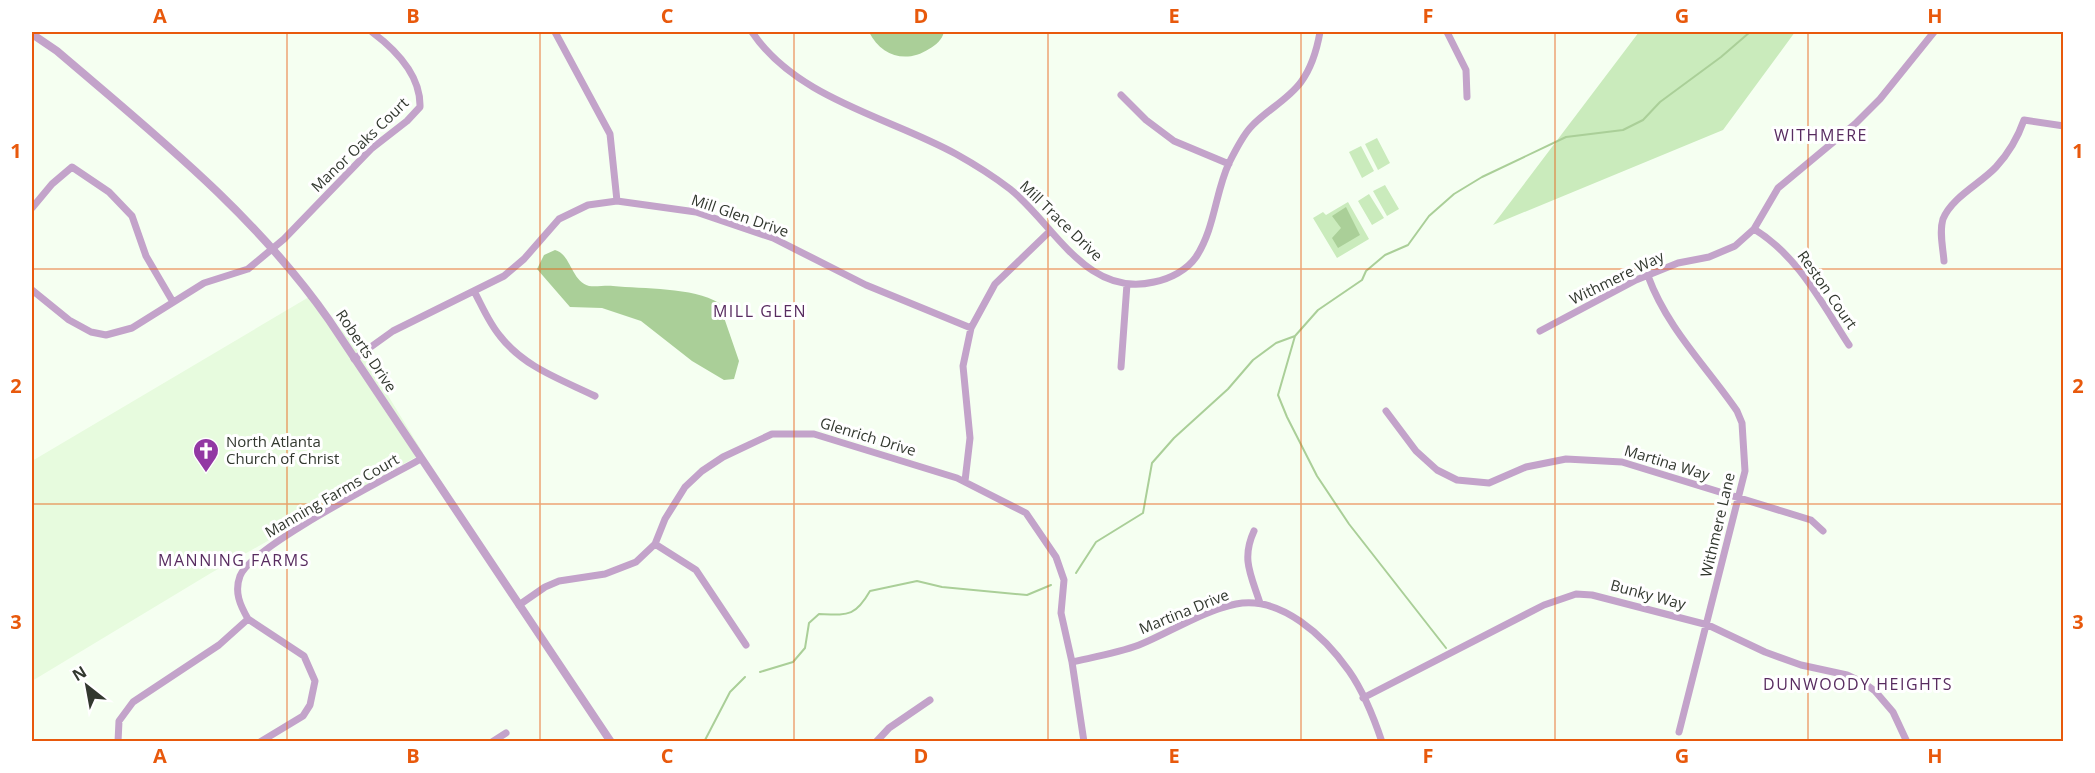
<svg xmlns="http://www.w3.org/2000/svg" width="2095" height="773" viewBox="0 0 2095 773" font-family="'Open Sans',sans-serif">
<rect width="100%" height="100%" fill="#f5fff1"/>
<path fill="#e7fbde" d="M309 297 359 348 423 453 211 573 32 681V461Z"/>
<path fill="#caebbc" d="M1639 32H1795L1723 130 1493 225Z
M1377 138 1390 163 1378 170 1365 144Z
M1361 146 1374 171 1362 178 1349 152Z
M1385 185 1399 209 1387 216 1373 191Z
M1369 194 1384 218 1372 225 1358 201Z
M1348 202 1369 239 1337 258 1313 218 1323 212 1326 215Z"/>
<path fill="#aacf98" d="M869 32H944C942 40 936 45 929 49 906 64 881 56 869 32Z
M1346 207 1360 235 1338 248 1332 238 1341 228 1332 216Z
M555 250C571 254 571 281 589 286 597 287 606 285 613 286 643 289 693 287 719 303L739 361 734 379 724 380 692 361 641 321 602 308 570 307 537 269 544 255Z"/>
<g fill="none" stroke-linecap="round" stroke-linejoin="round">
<path stroke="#aacf98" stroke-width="2" d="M1076 573 1096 542 1143 513 1152 463 1174 438 1228 389 1253 360 1276 343 1295 336
M1446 648 1349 524 1317 476 1287 417 1278 395 1295 336 1318 310 1362 280 1366 271 1385 255 1408 245 1429 216 1454 194 1482 177 1566 137 1623 130 1643 120 1660 102 1721 57 1750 32
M760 672 793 662 805 648 809 623 819 614C848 615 855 617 870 591L917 581 942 587 1027 595 1051 585
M704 742 730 692 745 677"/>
<path stroke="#c3a3ca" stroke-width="7" d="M555 32 610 134 617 201
M752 32C797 99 889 117 956 154 974 164 993 176 1010 189 1054 224 1086 298 1154 282 1170 279 1187 270 1196 257 1215 228 1215 193 1229 163 1235 151 1242 137 1250 128 1265 111 1288 100 1301 82 1312 67 1317 49 1320 32
M1447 32 1466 70 1467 97
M1121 95 1146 120 1174 141 1229 164
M32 208 52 184 72 167 109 192 132 216 146 256 173 302
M1754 229C1798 256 1821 302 1849 345
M1944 261C1943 248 1939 232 1943 219 1952 197 1980 184 1996 167 2008 154 2018 137 2024 120L2064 126
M1648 276C1667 328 1706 366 1737 411L1742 423 1745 471 1679 732
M32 290 69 320 91 332 106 335 132 328 204 283 248 269 284 239 371 149 407 121 420 107C421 75 396 50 372 32
M474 291C482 306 489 323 500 336 524 367 560 379 595 396
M1540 331 1636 280 1678 263 1709 257 1735 246 1754 229 1778 188 1855 124 1880 99 1934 32
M354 359 393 331 504 276 524 259 559 219 588 205 617 201 696 212 773 238 866 285 971 328
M1121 367 1127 284
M1386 411 1416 451 1437 470 1457 480 1489 483 1526 467 1566 459 1622 462 1811 520 1823 531
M965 481 970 438 963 366 971 328 995 284 1049 232
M1254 531C1241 559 1251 575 1260 603
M655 544 696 570 746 645
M519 605 545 587 559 581 605 574 636 562 655 544 665 519 685 487 702 471 723 457 772 434H814L957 478 1026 513 1056 557 1064 580 1061 613 1072 662 1084 742
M248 619C240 605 234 592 240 576 252 546 387 478 421 459
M1072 662C1094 657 1118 653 1139 645 1171 632 1202 611 1236 604 1281 595 1325 637 1349 671 1363 691 1374 718 1382 742
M1363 698 1544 605 1576 594 1592 595 1708 625 1765 652 1801 665 1847 675 1864 683 1875 691 1893 712 1907 742
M118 742 119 721 133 702 219 645 248 619 304 656 315 681 310 705 303 716 260 742
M492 742 506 733
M876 742 889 728 930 700"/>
<path stroke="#c3a3ca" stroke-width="8" d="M32 34 57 51C154 134 255 214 329 320L611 742"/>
</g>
<path fill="none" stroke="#e8590c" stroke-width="1.5" stroke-opacity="0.55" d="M287 32V742M540 32V742M794 32V742M1048 32V742M1301 32V742M1555 32V742M1808 32V742M32 269H2064M32 504H2064"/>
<defs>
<symbol id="church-pin" viewBox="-11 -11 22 30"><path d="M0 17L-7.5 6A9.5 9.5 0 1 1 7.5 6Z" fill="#9238a3" stroke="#fff"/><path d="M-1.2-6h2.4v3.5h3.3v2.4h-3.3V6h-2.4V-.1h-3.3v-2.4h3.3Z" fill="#fff"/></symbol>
</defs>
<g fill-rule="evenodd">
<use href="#church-pin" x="191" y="436" width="30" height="40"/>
</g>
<g text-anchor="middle" stroke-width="6" stroke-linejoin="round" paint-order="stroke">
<g font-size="15" fill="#32382f" stroke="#fff">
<text transform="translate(360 145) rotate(-44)" y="5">Manor Oaks Court</text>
<text transform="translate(740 216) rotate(19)" y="5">Mill Glen Drive</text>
<text transform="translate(1061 221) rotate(44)" y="5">Mill Trace Drive</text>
<text transform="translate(1617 278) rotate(-26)" y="5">Withmere Way</text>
<text transform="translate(1827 290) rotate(55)" y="5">Reston Court</text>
<text transform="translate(366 351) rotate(56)" y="5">Roberts Drive</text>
<text transform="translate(868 437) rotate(17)" y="5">Glenrich Drive</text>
<text transform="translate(1667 463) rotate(17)" y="5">Martina Way</text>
<text transform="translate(332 496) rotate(-30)" y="5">Manning Farms Court</text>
<text transform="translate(1718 525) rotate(-77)" y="5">Withmere Lane</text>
<text transform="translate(1648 595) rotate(15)" y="5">Bunky Way</text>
<text transform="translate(1184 612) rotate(-22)" y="5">Martina Drive</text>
</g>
<g font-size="15" fill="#32382f" stroke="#fff" text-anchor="start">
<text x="226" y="447">North Atlanta<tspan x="226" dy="17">Church of Christ</tspan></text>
</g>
<g font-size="16" letter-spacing="1.5" fill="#582c60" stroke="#fff">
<text x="1821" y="141">WITHMERE</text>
<text x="760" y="317">MILL GLEN</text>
<text x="234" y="566">MANNING FARMS</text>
<text x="1858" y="690">DUNWOODY HEIGHTS</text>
</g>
</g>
<rect width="2095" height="773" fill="none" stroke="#ffffff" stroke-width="66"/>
<g transform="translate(87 686) rotate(329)" stroke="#ffffff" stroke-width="4.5" paint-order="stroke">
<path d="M0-4.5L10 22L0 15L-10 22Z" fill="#32382f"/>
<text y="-9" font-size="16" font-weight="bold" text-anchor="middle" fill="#32382f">N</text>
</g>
<rect x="33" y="33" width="2029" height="707" fill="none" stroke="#e8590c" stroke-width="2"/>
<g font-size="20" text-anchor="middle" font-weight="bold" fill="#e8590c">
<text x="160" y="23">A</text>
<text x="413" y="23">B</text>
<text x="667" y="23">C</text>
<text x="921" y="23">D</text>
<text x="1174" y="23">E</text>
<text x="1428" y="23">F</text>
<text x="1682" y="23">G</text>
<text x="1935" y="23">H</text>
<text x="16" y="158">1</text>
<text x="2078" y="158">1</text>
<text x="16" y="393">2</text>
<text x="2078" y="393">2</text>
<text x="16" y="629">3</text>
<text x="2078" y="629">3</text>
<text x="160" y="763">A</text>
<text x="413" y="763">B</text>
<text x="667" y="763">C</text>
<text x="921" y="763">D</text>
<text x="1174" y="763">E</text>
<text x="1428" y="763">F</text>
<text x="1682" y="763">G</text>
<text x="1935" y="763">H</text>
</g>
</svg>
